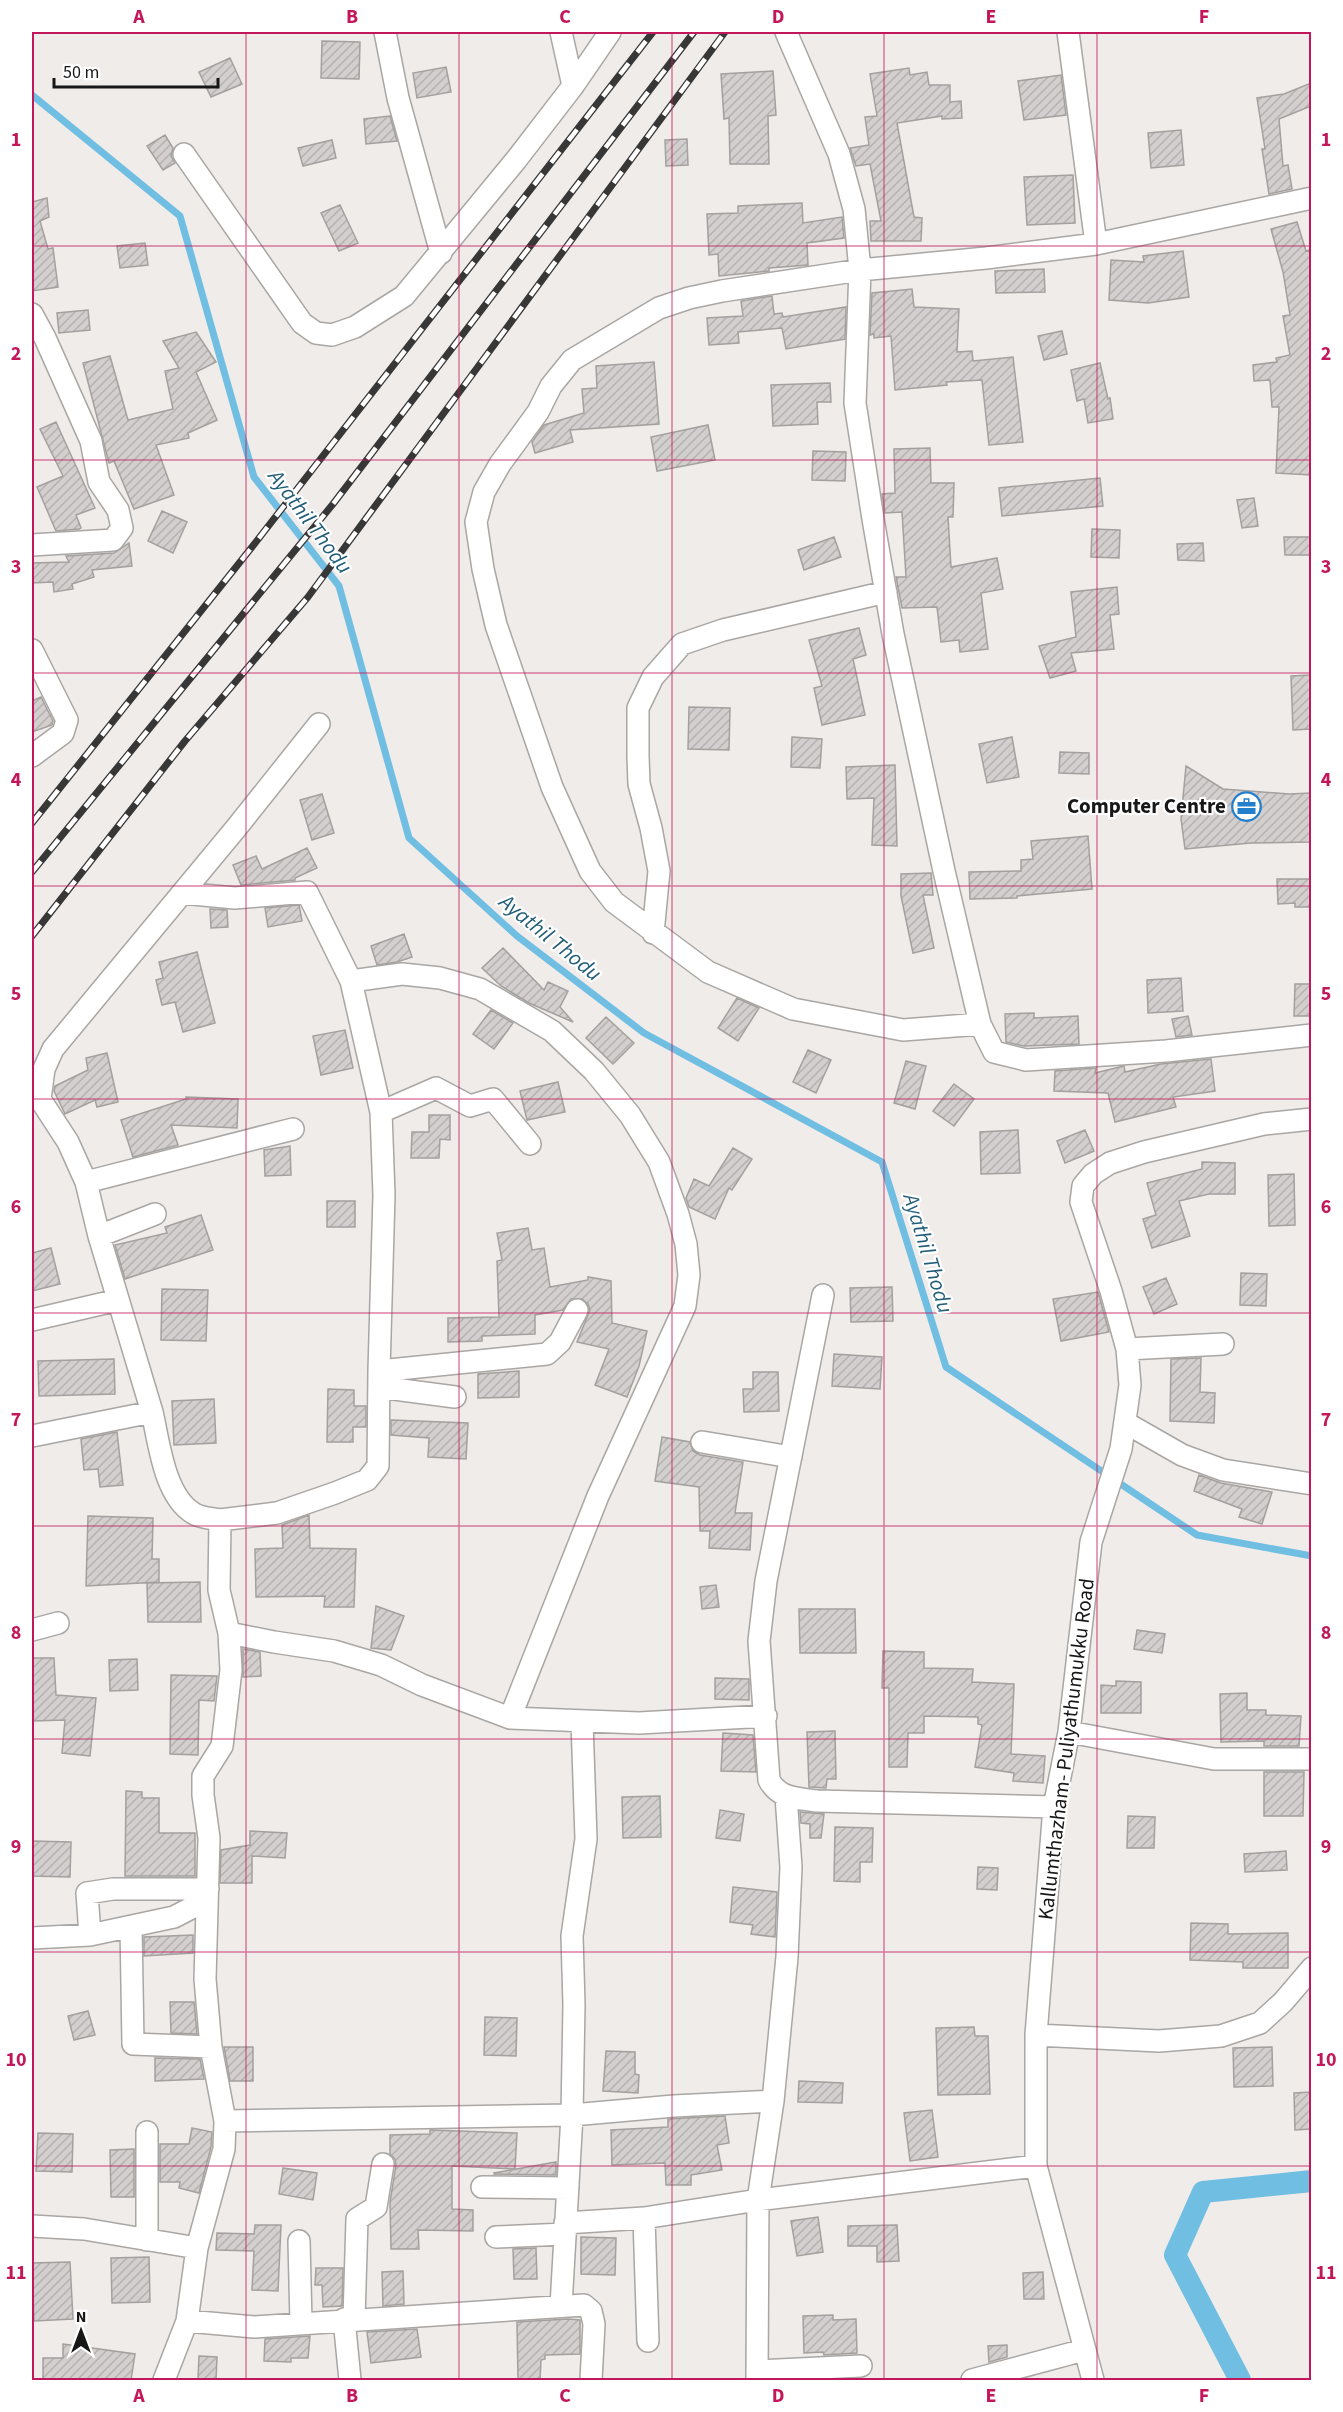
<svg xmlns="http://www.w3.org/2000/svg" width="1343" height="2412" viewBox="0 0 1343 2412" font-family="'Source Sans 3',sans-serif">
<defs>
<pattern id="building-hatch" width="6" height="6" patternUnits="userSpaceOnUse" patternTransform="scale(1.5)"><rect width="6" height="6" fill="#d3cfce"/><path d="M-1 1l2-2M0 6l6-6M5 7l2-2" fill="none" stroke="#b4b1b0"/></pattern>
</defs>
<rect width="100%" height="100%" fill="#efecea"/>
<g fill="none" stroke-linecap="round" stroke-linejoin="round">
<path stroke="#70bee2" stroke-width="7" d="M32 95 180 216 254 477 339 586 409 838 517 936 644 1033 882 1162 946 1367 1197 1535 1312 1556"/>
<path stroke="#70bee2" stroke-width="22" d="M1240 2380 1175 2255 1203 2192 1312 2181"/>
</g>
<path fill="url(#building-hatch)" stroke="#a3a09e" stroke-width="1.5" d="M322 41 360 42 359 79 321 78Z
M230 58 242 84 211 97 199 72Z
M446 67 451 92 417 98 413 73Z
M909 68 910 75 927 72 929 85H950V102L961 101 962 118 942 119V116L897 123 914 217 922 218 921 241H871L870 221H881L870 164 856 166 850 148 869 145 865 117 877 116 870 74Z
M773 71 776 115 768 116 769 164H730L729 118 724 119 721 74Z
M1061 75 1066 115 1024 120 1018 81Z
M1311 83V106L1279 119 1283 166 1288 165 1292 189 1269 194 1262 149H1265L1257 98 1284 94Z
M390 116 397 141 366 144 364 119Z
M1181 130 1184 165 1151 168 1148 133Z
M165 135 173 148 171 156 175 163 163 170 147 146Z
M687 139 688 165 666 166 665 140Z
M332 140 336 158 303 166 298 148Z
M1073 175 1075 223 1027 225 1024 177Z
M47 198 49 217 40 221 48 249 53 248 58 287 32 291V202Z
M802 203 803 223 842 217 844 238 807 243 808 265 769 268V271L719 276 718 254 709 255 707 214 738 213V206Z
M340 205 358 243 339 251 321 213Z
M1297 222 1306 251 1309 250 1311 260V475L1276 473 1279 407H1272L1270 380 1254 381 1253 365 1277 362 1276 358 1290 355 1283 316 1290 315 1283 272 1271 229Z
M145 243 148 265 120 268 117 246Z
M1183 251 1189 297 1148 303 1109 300 1111 260 1144 262 1143 256Z
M1044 269 1045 292 996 293 995 271Z
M912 289 914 307 959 309 957 352 972 351 973 361 1013 357 1023 442 989 445 982 380 946 382 947 385 895 390 891 336 874 338V334L870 335 872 293Z
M772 296 774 314 782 313 783 317 846 307 845 339 786 349 782 328 738 332 739 343 709 345 707 318 743 316 741 301Z
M88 310 90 330 59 333 57 313Z
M1062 331 1067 354 1044 360 1038 336Z
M196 332 216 362 196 372 217 420 188 433 189 438 156 445 174 495 134 509 114 461 109 463 83 363 110 356 128 420 173 409 165 371 179 368 163 341Z
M654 362 659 424 570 430 573 442 535 453 532 442 544 425 584 413 582 389 597 388 596 366Z
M1100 363 1108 399 1110 398 1113 419 1088 423 1084 399 1077 401 1071 370Z
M830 383 831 402H817L818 424 773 426 771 385Z
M56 422 95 508 76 515 81 528 79 529 56 531 37 487 63 476 40 429Z
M708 425 715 460 657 471 651 437Z
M930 448 931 483H954L953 517H948L951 567 997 558 1003 589 981 593 988 649 960 652 959 640 941 642 937 607 902 608 896 577H906L902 512 885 513 882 494 895 493 894 449Z
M813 451 846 452 845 481 812 480Z
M1100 478 1103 506 1002 516 999 488Z
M1254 498 1258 526 1242 528 1237 500Z
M162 511 187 522 173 553 148 541Z
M1092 529 1120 530 1119 558 1091 557Z
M834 537 841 557 804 570 798 550Z
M1284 537H1311V555H1285Z
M129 543 132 566 92 570 94 577 72 584 73 589 54 592 53 582 32 583V563L69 562 66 556 114 553Z
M1203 543 1204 561 1178 560 1177 544Z
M1117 587 1119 614 1110 615 1114 649 1071 653 1076 671 1050 678 1039 646 1076 637 1071 592Z
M859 628 866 655 853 659 865 715 822 725 814 688 822 686 809 640Z
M1311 675V729L1293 730 1291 676Z
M41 697 53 721 52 725 32 732V701Z
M689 707 730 708 729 750 688 749Z
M792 737 822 739 820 768 791 767Z
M1012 737 1019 777 987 783 979 744Z
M1060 752 1089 753V774L1059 773Z
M895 765 897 846 872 845 874 798 847 799 846 767Z
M1186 766 1223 789 1289 794 1311 793V842L1251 843 1185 849 1181 819Z
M322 794 334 833 312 840 300 800Z
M1088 836 1092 889 1017 896V898L970 899 969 872 1021 871V860L1033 859 1031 841Z
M307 848 317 868 295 878V880L241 885 233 865 256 856 262 869Z
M931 873 933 895H923L934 948 913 953 901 896V874Z
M1277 879H1311V907H1295V903L1278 904Z
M299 905 302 921 268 927 265 908Z
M210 909 227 910 228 927 211 928Z
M404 934 412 957 397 962 377 965 371 946Z
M503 948 544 990 548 982 568 991 560 1007 573 1022 529 1003 501 986 482 968Z
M197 952 215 1023 183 1032 175 1002 162 1005 156 980 163 978 159 962Z
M1181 978 1183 1011 1148 1013 1147 980Z
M1295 984H1311V1016H1294Z
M737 998 759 1008 738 1041 718 1028Z
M491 1010 513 1023 494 1049 473 1034Z
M1034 1013V1018L1078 1016 1079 1044 1024 1046 1006 1042 1005 1014Z
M1188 1016 1192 1035 1176 1037 1172 1019Z
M606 1017 634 1043 613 1064 586 1038Z
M345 1030 353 1068 321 1075 313 1036Z
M808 1050 831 1060 816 1093 793 1082Z
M107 1053 118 1102 97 1107 95 1100 65 1114 54 1091 55 1086 88 1070 86 1058Z
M1211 1059 1215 1091 1173 1097 1176 1107 1115 1122 1108 1093 1054 1091 1055 1071 1096 1068 1095 1073 1124 1066 1125 1072 1161 1064Z
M906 1061 926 1066 915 1109 894 1103Z
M558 1082 565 1112 527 1120 520 1091Z
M954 1084 974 1099 954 1126 933 1111Z
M186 1097 238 1099 237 1128 171 1125 178 1145 133 1157 121 1120 186 1099Z
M429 1115H450V1140L440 1139 439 1158H411L412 1132H429Z
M1018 1130 1020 1173 981 1174 980 1132Z
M1085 1130 1094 1151 1065 1163 1057 1141Z
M290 1146 291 1175 265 1176 264 1150Z
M733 1148 752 1159 732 1190 729 1188 715 1219 689 1207 686 1198 694 1179 709 1186Z
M1202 1162 1235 1163V1194H1209L1179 1201 1190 1236 1152 1248 1143 1219 1156 1215 1147 1183 1202 1169Z
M1294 1174 1295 1225 1269 1226 1268 1175Z
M327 1201H355V1227H327Z
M201 1215 213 1250 125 1279 115 1245 167 1233 165 1227Z
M528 1228 532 1250 544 1248 550 1287 588 1280V1277L611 1281 612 1323 647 1331 639 1366 627 1397 595 1385 609 1349 577 1342 590 1310 588 1304 582 1299H571L563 1310 535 1315V1334L482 1336V1341L448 1342V1318L499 1317 497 1261 502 1260 497 1233Z
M51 1248 60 1284 32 1291V1253Z
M1241 1273 1267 1274 1266 1306 1240 1305Z
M1166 1278 1177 1304 1154 1314 1143 1287Z
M892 1287 893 1321 851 1322 850 1288Z
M162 1289 208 1290 206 1341 161 1340Z
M1098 1292 1109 1332 1061 1341 1053 1299Z
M834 1354 882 1357 880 1389 832 1386Z
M1201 1358 1200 1392 1215 1393 1214 1423 1170 1421 1171 1359Z
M114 1359 115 1394 39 1396 38 1361Z
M519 1371V1397L478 1398V1374Z
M753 1372H778L779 1411 744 1412 743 1389H753Z
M328 1389 354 1390V1406H366V1427H353V1442H327Z
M214 1399 216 1443 174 1445 172 1401Z
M391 1420 468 1423 466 1459 428 1457 429 1438 391 1435Z
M117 1432 123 1485 100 1487 98 1469 84 1470 81 1439Z
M662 1437 690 1442 693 1451 700 1455 743 1462 735 1513H752L750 1550 709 1548 710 1531H700L699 1487 655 1481Z
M1199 1475 1221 1483 1272 1492 1262 1524 1239 1517 1242 1509 1194 1491Z
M309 1515 310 1548 356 1549 354 1607H324L325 1596 256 1597 255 1549 283 1548 282 1525Z
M88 1516 153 1518 152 1559H159V1582L86 1586Z
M200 1582 201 1622H148L147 1583Z
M716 1585 719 1607 702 1609 700 1587Z
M376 1606 404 1616 391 1650 371 1648Z
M799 1609H855L856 1653H800Z
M1137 1630 1165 1634 1162 1653 1134 1649Z
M243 1649 260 1652 261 1676 243 1677Z
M883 1651 924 1652V1668L973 1669 972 1682 1014 1684 1011 1754 1045 1756 1043 1783 1013 1781 1014 1773 975 1767 982 1725 978 1724V1717L924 1716V1733H908L907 1767H889V1688H882Z
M32 1658H54L56 1695 96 1698 90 1756 62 1753 65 1720 32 1721Z
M137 1659 138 1690 110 1691 109 1660Z
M171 1675 217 1676 214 1701 199 1700 198 1755 170 1754Z
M715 1678 749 1679V1700L715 1699Z
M1116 1681 1141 1682V1713H1101V1685L1116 1686Z
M1247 1693V1710H1266V1715L1301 1716 1299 1746H1264V1741L1221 1742 1220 1694Z
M835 1731 836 1779H827L826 1788 809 1787 807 1732Z
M723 1733 753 1735 756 1772 721 1771Z
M1264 1772H1304L1303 1816H1264Z
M126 1791 142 1792V1798H159V1833H195V1876H125Z
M660 1796 661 1837 623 1838 622 1797Z
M720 1810 744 1814 740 1841 716 1838Z
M800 1812 824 1814 821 1838H810V1824L801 1823Z
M1128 1816 1155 1817 1154 1848H1127Z
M835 1827 873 1828 872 1862H860V1882L834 1881Z
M250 1831 287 1833 285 1858 252 1856V1883H220L221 1850 250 1845Z
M32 1841 71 1842 70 1877 32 1876Z
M1286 1851 1287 1870 1245 1872 1244 1854Z
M978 1867 998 1868 997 1890 977 1889Z
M733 1887 777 1892 775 1937 751 1934 753 1925 730 1922Z
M1191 1923 1228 1924V1934L1288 1933V1968H1243V1962L1190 1960Z
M193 1935V1953L144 1956V1937Z
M170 2002H194L197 2034 171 2033Z
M88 2011 95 2035 74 2040 68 2016Z
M485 2017 517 2018 516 2056 484 2055Z
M974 2027 975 2036H988L990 2094 938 2095 936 2028Z
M224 2047H253V2081H230Z
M1272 2047 1273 2086 1234 2087 1233 2048Z
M606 2051 635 2052V2074L639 2075 638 2093 603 2091Z
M155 2058 200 2059 204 2079 155 2081Z
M799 2081 843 2083 842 2103 798 2102Z
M1311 2092V2129L1295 2130 1294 2093Z
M932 2110 938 2157 910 2161 904 2113Z
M725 2116 729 2143 717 2145 722 2170 691 2175V2185H666L665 2163 612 2165 611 2130 668 2127V2119Z
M192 2128 212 2132 211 2147 199 2193 179 2188 180 2182H160V2144H189Z
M430 2130 517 2133 515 2169 452 2166V2209L473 2210V2231L418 2230 419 2249H391L390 2202 396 2165 395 2159 390 2154V2135L430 2134Z
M38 2133 73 2134 72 2172 36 2171Z
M134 2149V2197H111L110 2150Z
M556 2162V2175L494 2174V2173Z
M283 2168 317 2173 313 2200 279 2194Z
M818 2217 823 2252 797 2256 791 2221Z
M255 2225H281L278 2291 252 2290 254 2251 216 2250 217 2233 254 2234Z
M897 2225 899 2261 877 2262V2246H848V2226Z
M581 2237 616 2238 615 2275 581 2274Z
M536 2248 537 2279H514L513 2249Z
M149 2257 150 2302 112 2303 111 2258Z
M70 2262 73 2319 34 2321 32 2263Z
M316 2268H343L342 2306 323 2307 322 2285H315Z
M403 2271 404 2304 383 2306 382 2272Z
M1043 2272 1044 2299H1024L1023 2273Z
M833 2315V2320L856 2319 857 2353 824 2355 823 2352 804 2353 803 2316Z
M568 2319 580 2320V2354L545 2355V2359L541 2360 540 2380H518L517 2322Z
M417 2329 421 2357 371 2363 367 2332Z
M310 2336 308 2358H291V2362L264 2361 265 2339Z
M63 2344 135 2354 131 2380H43V2358H63Z
M1007 2345V2357L989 2362 988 2346Z
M199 2356 217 2357 216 2380H198Z"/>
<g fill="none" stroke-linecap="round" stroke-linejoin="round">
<defs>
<path id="street" d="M385 32 398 98 441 253
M561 32 573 86
M786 32 839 154 854 209 860 270 855 403 873 519 893 634 944 871 980 1024 994 1052 1026 1060 1166 1051 1312 1035
M1068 32 1096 244
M184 154 302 323 316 333 332 335 355 327 404 296 516 160 573 86 610 32
M32 314 45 338 91 441 99 482 118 510 122 528 113 540 32 545
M32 650 67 720 63 733 32 756
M182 893 235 898 307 892 351 981 402 974 440 978 480 989 552 1031 594 1071 630 1115 659 1162 678 1214 686 1244 689 1275 685 1306 598 1496 510 1718
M653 933 659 871 651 828 639 784 638 756V708L653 677 682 644 723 630 886 592
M980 1024 903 1030 793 1009 708 972 614 902 590 871 552 787 496 625 483 569 476 522 484 492 500 464 538 412 551 386 572 360 659 308 689 298 722 291 860 270 986 258 1096 244 1312 198
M381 1112 436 1088 470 1106 493 1099 530 1144
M86 1182 293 1129
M99 1236 155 1214
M823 1295 766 1581 759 1641 769 1780C779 1799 797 1798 817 1801L1054 1807
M32 1320 118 1300
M1127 1349 1223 1344
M379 1371 547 1354 560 1342 577 1310
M379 1387 455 1397
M152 1412 99 1236 86 1182 68 1142 40 1099 44 1069 53 1049 237 827 319 724
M1126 1423 1182 1455 1223 1470 1312 1484
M32 1436 152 1412C159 1442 164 1495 193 1513 200 1518 211 1518 220 1520L219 1590 229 1633 231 1670 222 1746 203 1776V1795L209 1838 205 1979 211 2047 225 2121 224 2149 197 2248
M702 1442 791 1457
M220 1520 277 1513 335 1493 367 1480 378 1466 379 1371 384 1195 381 1112 351 981
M32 1630 58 1623
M229 1633 274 1642 334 1651 381 1665 422 1685 510 1718 639 1723 766 1716
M1069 1732 1214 1759H1312
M131 1927 133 2044 211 2047
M90 1935 174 1917 199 1904 208 1889
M32 1938 90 1935 87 1893 113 1889H208
M1036 2035 1159 2041 1221 2036 1260 2023 1283 2002 1312 1968
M225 2121 572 2115 674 2106 773 2101
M482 2187 568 2188
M644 2218 648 2341
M565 2223 644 2218 758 2200 1036 2166
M32 2226 84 2229 197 2248 187 2321 164 2380
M496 2237 565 2234
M147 2240V2132
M299 2241 301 2323
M561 2306 572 2115 574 2005 572 1936 586 1839 582 1721
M344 2319 350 2380
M354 2319 357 2219 376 2207 383 2164
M187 2321 254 2327 584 2305 591 2311 594 2324 591 2380
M757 2371 861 2366
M757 2380 758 2200 773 2101 787 1957 791 1867 786 1796
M972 2380 1084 2350
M1093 2380 1036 2166V2035L1054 1807 1069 1732 1091 1542 1121 1449 1130 1385 1127 1349 1111 1291 1081 1202 1083 1186 1093 1174 1110 1163 1144 1152 1264 1124 1312 1119"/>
</defs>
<use href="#street" stroke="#a9a6a4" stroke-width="24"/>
<use href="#street" stroke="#fff" stroke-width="21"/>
<defs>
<path id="rail" d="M32 823 252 547 653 32
M32 872 333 504 694 32
M32 936 185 741 308 597 725 32"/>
</defs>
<use href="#rail" stroke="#383737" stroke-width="7"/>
<use href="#rail" stroke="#fff" stroke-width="4.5" stroke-dasharray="14" stroke-linecap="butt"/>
</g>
<path fill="none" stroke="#c2185b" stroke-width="1.5" stroke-opacity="0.55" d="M246 32V2380M459 32V2380M672 32V2380M884 32V2380M1097 32V2380M32 246H1312M32 460H1312M32 673H1312M32 886H1312M32 1099H1312M32 1313H1312M32 1526H1312M32 1739H1312M32 1952H1312M32 2166H1312"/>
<defs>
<symbol id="office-ring" viewBox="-11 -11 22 22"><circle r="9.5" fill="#fff" stroke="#237ecb" stroke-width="1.5"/><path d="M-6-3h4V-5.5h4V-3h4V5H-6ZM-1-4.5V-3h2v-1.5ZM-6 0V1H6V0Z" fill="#237ecb"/></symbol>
</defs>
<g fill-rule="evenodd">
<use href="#office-ring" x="1230" y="790" width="33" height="33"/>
</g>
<g text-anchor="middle" stroke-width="4.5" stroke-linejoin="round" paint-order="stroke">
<g font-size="21" font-weight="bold" fill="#181717" stroke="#fff" text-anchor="end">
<text x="1226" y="813">Computer Centre</text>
</g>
<g font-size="21" fill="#181717" stroke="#fff">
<text transform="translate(1066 1749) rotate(-83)" y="7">Kallumthazham- Puliyathumukku Road</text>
</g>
<g font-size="22" font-style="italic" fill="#225e78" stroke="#fff">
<text transform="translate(311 521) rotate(53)" y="8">Ayathil Thodu</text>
<text transform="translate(551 937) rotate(39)" y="8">Ayathil Thodu</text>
<text transform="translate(929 1253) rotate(73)" y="8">Ayathil Thodu</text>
</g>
</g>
<rect width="1343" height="2412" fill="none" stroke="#ffffff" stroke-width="66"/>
<g transform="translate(81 2331)" stroke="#ffffff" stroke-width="4.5" paint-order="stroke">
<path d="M0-4.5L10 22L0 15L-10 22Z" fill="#181717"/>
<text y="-9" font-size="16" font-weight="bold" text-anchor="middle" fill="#181717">N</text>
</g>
<path d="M54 78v9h164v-9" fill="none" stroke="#181717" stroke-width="3"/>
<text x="63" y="78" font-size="18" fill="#181717" stroke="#ffffff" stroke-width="4.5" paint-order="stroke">50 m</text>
<rect x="33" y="33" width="1277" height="2346" fill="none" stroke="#c2185b" stroke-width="2"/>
<g font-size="20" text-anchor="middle" font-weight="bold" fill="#c2185b">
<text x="139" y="23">A</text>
<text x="352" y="23">B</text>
<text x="565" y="23">C</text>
<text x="778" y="23">D</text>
<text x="991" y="23">E</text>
<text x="1204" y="23">F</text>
<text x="16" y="146">1</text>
<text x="1326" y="146">1</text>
<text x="16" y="360">2</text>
<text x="1326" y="360">2</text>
<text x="16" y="573">3</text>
<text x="1326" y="573">3</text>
<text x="16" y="786">4</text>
<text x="1326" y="786">4</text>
<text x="16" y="1000">5</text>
<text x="1326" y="1000">5</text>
<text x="16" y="1213">6</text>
<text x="1326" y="1213">6</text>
<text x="16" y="1426">7</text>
<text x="1326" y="1426">7</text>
<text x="16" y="1639">8</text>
<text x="1326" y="1639">8</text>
<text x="16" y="1853">9</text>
<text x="1326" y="1853">9</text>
<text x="16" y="2066">10</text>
<text x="1326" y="2066">10</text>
<text x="16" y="2279">11</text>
<text x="1326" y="2279">11</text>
<text x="139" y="2402">A</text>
<text x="352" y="2402">B</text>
<text x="565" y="2402">C</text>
<text x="778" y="2402">D</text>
<text x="991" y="2402">E</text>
<text x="1204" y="2402">F</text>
</g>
</svg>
